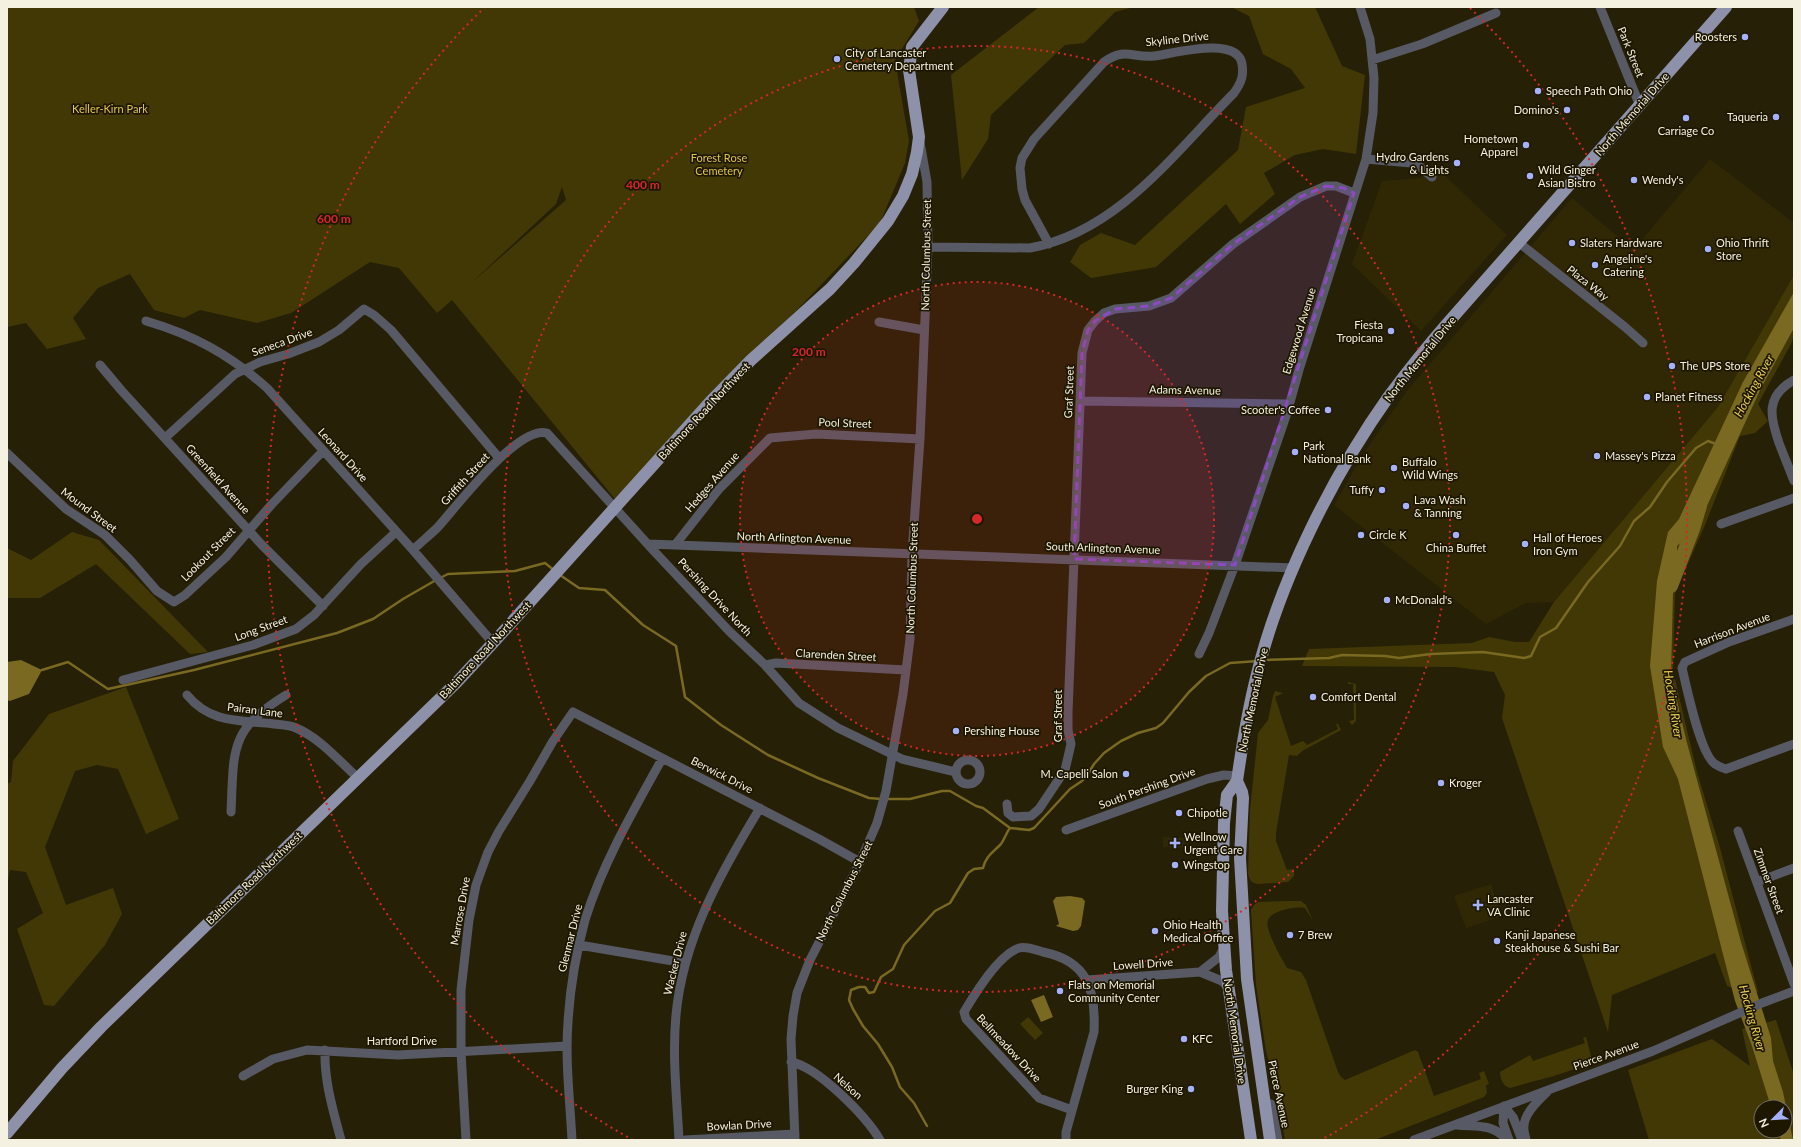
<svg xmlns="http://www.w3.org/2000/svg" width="1801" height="1147" viewBox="0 0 1801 1147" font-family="Lato,sans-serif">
<rect width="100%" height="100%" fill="#262006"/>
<path fill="#302804" d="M1710 159 1794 223V275L1718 407 1554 602 1526 603 1486 624 1334 505 1364 453 1406 392 1572 198 1629 246 1635 248Z
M1433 164 1507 235 1421 331 1352 264 1382 181 1421 178Z
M1163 837 1188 838V848L1163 847Z
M1491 884 1502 916 1466 928 1454 896Z"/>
<path fill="#423806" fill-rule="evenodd" d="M7 7H914L919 21 895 60 909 141 905 163 880 223 797 310 747 356 615 499 452 300 437 313 399 268 370 262 291 313 257 323 200 310 184 318 154 310 130 274 98 288 73 318 86 339 47 349 26 323 7 327ZM562 187 566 200 470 284 556 204Z
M1039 7H1134L1115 12 1084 43 1065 45 991 115 988 139 962 180 951 75Z
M1231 7H1315L1342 66 1365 75 1356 154 1323 149 1295 155 1264 173 1275 194 1240 224 1226 204 1156 267 1091 278 1070 262 1080 245 1101 233 1135 245 1238 150 1246 107 1305 88 1291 69 1263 54 1249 16Z
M1794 275V335L1791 344 1758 404 1768 421 1755 433 1740 436 1705 525 1675 593 1673 671 1697 772 1720 848 1758 992 1745 993 1727 986 1715 953 1612 995 1608 1032 1502 718 1505 695 1494 672 1454 667 1302 666 1309 649 1472 643 1489 637 1515 642H1529L1554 602 1718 407Z
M72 532 99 540 208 652 190 654 96 564 40 598H7V548L31 560Z
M1348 682 1356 684V721L1352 725 1349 721 1354 720 1353 684H1348Z
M126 687 179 819 146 834 118 769 97 765 75 771 45 847 66 905 113 888 122 914 105 945 54 1006 44 1005 17 929 43 913 26 872 10 870 7 886V784L11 782 13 761 49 714Z
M1275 691 1283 693 1275 697 1291 746 1303 741 1307 745 1338 729 1336 724H1338L1341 730 1302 751 1297 756 1289 755 1276 833V841L1287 870 1294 869V876L1288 882 1258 884C1251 883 1250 880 1248 874L1250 810 1258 733 1268 720 1273 696Z
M1288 901H1301L1306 905 1313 921 1305 908C1297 907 1290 908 1283 910 1277 912 1271 914 1268 920 1264 929 1282 959 1287 968L1301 972 1306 980 1338 1072 1341 1077 1345 1080 1415 1050 1418 1052 1434 1096 1481 1079 1479 1073 1484 1071 1489 1084 1486 1085 1487 1093 1484 1097 1375 1140H1285L1282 1121 1279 1117 1272 1073 1266 1051 1256 985 1251 910 1254 905 1258 902Z
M1028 1017 1043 1033 1035 1040 1020 1024Z
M1776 1020 1794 1075V1140H1649L1628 1070 1712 1039 1750 1066 1742 1029ZM1761 1107H1785V1131H1761Z
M1586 1037 1592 1060C1571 1074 1535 1080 1510 1088 1503 1086 1500 1079 1500 1072L1530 1055 1533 1061 1585 1043 1583 1038Z"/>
<path fill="#796921" d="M1794 292V328L1761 388 1701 519 1689 527 1685 539 1677 546 1678 579 1673 592 1671 676 1687 743 1741 942 1771 1038 1773 1061 1783 1092 1793 1140H1781L1778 1131H1785V1107H1771L1752 1046 1735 1001 1678 779 1663 747 1650 666 1657 581 1668 532 1679 519 1743 382Z
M21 660 42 670 29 694 10 701 7 700V662Z
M1070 896 1082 898 1085 901 1081 926 1078 930 1073 931 1056 926 1059 924 1053 901 1056 897Z
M1044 995 1053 1017 1041 1022 1031 1000Z"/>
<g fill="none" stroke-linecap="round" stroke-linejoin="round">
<path stroke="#796921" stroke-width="2.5" d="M560 575 579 588 605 590 643 625 676 646 685 697 721 725 768 755 818 778 869 798 881 799
M440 578 448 574 515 571 545 563 555 571
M1265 660 1329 658 1342 655 1385 656 1399 658 1431 654 1483 652 1524 658 1531 656 1540 637 1556 628 1588 582 1620 546 1634 521 1650 507 1667 482 1696 448 1708 441 1716 444
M42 670 68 662 108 689 194 670 337 633 373 619 403 599 436 580
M886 799H910L942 791H950L976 806 983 808 1010 828
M927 1126 914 1103 900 1087 892 1067 878 1044 863 1026 853 1009 849 1000 851 990 859 987H865L869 993 874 992 881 977 893 969 904 945 935 911 950 903 968 873 974 869 983 868C986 856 992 853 1000 845 1004 841 1006 833 1010 828L1029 830 1034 828 1070 789 1082 781 1088 774 1094 764 1104 753 1121 741 1138 733 1156 728 1163 723 1189 692 1206 676 1230 663 1258 661"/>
<path stroke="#796921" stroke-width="14" d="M1671 586 1693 529 1700 506"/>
<path stroke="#575965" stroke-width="9" d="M1600 7 1640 106
M1372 60 1422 44 1496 13
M1366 159 1411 163 1418 165 1432 177
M1518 242 1625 327 1643 343
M928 247 1030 248C1118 232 1175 152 1234 93 1241 83 1244 76 1242 64 1237 35 1173 54 1154 56 1131 58 1126 47 1104 62L1034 139 1022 158 1020 168 1022 189 1025 200 1049 244
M146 321C194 335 230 355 267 388L413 550 493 643
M879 322 924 330
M100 365 121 390 261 544 323 606
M1794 380C1765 396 1770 417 1779 443 1784 456 1789 468 1794 481
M1081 401 1289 404
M165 438 235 374 260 362 288 354 319 342 339 330 364 309 374 315 391 330 499 458
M7 453 66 509 105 535 130 560 157 591 174 602 185 595 226 557 272 504 323 451
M1721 524 1794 498
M648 544 1294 568
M675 545 719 489 770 438 816 434 920 439
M413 550C421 542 430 535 438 527 457 506 518 425 547 433L653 550 729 631 765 665 799 703 838 728 902 759 956 772
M1794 619 1729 642 1685 662 1682 668C1687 688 1700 754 1715 764 1718 766 1723 768 1726 769L1794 744
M1199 654 1209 633 1235 565 1287 413 1299 370 1366 159 1373 113 1374 78 1370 39 1360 7
M765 665 776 663 906 670
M123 680 253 645 296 629 314 615 361 564 396 532
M187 695C211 724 240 720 274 724 282 725 289 725 296 728 320 738 339 761 358 778
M956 772a12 12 0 1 1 24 0a12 12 0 1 1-24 0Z
M1007 804 1008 813 1013 817 1031 816 1039 809 1065 770 1071 744 1068 730V713L1082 353 1088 330 1095 321 1104 313 1115 309 1149 306 1171 298 1233 244 1300 197 1326 186H1336L1354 193
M231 812C234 749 229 730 286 695
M1066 830 1207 779 1224 775 1238 776
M1738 831 1794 984
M1757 882 1794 868
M579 945 685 963
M1200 972 1219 957 1224 948
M1087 980 1200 972 1222 981 1228 987
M325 1050C324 1081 333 1110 341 1140
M791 1062C818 1067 866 1116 880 1140
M243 1076 273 1059 307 1050 398 1055 567 1046
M1271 1104 1278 1140
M1504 1106 1513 1117 1522 1140
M1504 1106 1503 1123 1509 1140
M1457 1125C1476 1127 1493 1123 1507 1140
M466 1140 461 1052V990L469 920 476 885 488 852 499 831 530 781 553 741 573 712 819 839 860 862
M572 1140C570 1101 565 1061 568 1022 570 988 576 953 585 920 602 865 634 809 662 759
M679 1140C677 1099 672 1057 676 1015 683 939 721 872 760 808
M685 1140 795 1134
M795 1140 791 1039 793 1016 797 993 810 960 860 862 877 823 886 791 903 694 910 639 912 554 920 439 928 247 927 182 920 142
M1066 1140V1132L1094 1032C1096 990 1088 961 1043 952 1036 950 1026 946 1019 948 999 954 974 995 964 1012L966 1019 1039 1098 1072 1110
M1414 1140 1653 1051 1762 1003 1794 991
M1526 1140C1526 1137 1524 1134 1524 1130 1522 1115 1538 1101 1547 1092"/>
<path stroke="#8d91a9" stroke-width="12" d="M1237 781 1242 792 1243 798 1240 858 1247 979 1270 1140
M7 1133 62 1068 101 1027 457 682 493 643 710 402 751 360 830 289 854 263 888 221 903 196 912 174 917 152 919 137 909 70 912 47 943 7
M1251 1140 1226 970 1222 911 1224 823 1227 795 1237 781C1242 746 1248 709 1257 674 1280 580 1333 475 1389 396 1407 372 1426 348 1446 325L1726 7"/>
</g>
<path fill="#8d4ac4" fill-opacity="0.2" stroke="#8d4ac4" stroke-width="3" stroke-dasharray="8 5" stroke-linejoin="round" d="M1326 186 1344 188 1354 193 1235 565 1074 559 1082 353 1088 330 1095 321 1115 309 1149 306 1171 298 1233 244 1300 197Z"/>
<circle cx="977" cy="519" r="237" fill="#d62828" fill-opacity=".12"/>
<g fill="none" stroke="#d62828" stroke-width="2" stroke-dasharray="2 4">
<circle cx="977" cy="519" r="237"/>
<circle cx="977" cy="519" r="473"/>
<path d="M633 1140A710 710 0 0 1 484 8M1470 8A710 710 0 0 1 1321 1140"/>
</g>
<g fill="#a6b1fc" stroke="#1d1700" stroke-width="1.5">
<circle cx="1745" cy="37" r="4"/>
<circle cx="837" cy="59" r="4"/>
<circle cx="1538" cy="91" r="4"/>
<circle cx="1567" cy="110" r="4"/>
<circle cx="1776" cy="117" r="4"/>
<circle cx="1686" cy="118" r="4"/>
<circle cx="1526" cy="145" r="4"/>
<circle cx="1457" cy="163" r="4"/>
<circle cx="1530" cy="176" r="4"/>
<circle cx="1634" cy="180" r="4"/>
<circle cx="1572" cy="243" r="4"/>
<circle cx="1708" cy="249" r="4"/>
<circle cx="1595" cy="265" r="4"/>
<circle cx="1391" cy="331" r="4"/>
<circle cx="1672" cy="366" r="4"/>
<circle cx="1647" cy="397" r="4"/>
<circle cx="1328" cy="410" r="4"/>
<circle cx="1295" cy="452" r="4"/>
<circle cx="1597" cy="456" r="4"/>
<circle cx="1394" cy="468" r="4"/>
<circle cx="1382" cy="490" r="4"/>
<circle cx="1406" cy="506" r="4"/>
<circle cx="1361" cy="535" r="4"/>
<circle cx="1456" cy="535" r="4"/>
<circle cx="1525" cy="544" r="4"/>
<circle cx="1387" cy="600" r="4"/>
<circle cx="1313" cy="697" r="4"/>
<circle cx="956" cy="731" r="4"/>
<circle cx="1126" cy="774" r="4"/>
<circle cx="1441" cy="783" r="4"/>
<circle cx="1179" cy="813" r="4"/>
<path d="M1173 837h4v4h4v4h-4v4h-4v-4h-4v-4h4z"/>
<circle cx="1175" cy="865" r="4"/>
<path d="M1476 899h4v4h4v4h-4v4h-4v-4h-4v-4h4z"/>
<circle cx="1155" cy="931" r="4"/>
<circle cx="1290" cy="935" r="4"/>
<circle cx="1497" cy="941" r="4"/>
<circle cx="1060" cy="991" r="4"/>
<circle cx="1184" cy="1039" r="4"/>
<circle cx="1191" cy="1089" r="4"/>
</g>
<g text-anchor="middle" stroke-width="3.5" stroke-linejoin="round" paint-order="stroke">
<g font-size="11" fill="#f5f1e1" stroke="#1d1700" text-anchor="start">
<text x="1737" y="41" text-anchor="end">Roosters</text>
<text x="845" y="57">City of Lancaster<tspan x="845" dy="13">Cemetery Department</tspan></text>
<text x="1546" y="95">Speech Path Ohio</text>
<text x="1559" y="114" text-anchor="end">Domino's</text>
<text x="1768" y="121" text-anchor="end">Taqueria</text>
<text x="1686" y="135" text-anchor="middle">Carriage Co</text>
<text x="1518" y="143" text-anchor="end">Hometown<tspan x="1518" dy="13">Apparel</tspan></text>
<text x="1449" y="161" text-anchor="end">Hydro Gardens<tspan x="1449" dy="13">&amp; Lights</tspan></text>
<text x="1538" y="174">Wild Ginger<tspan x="1538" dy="13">Asian Bistro</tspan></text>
<text x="1642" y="184">Wendy's</text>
<text x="1580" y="247">Slaters Hardware</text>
<text x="1716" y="247">Ohio Thrift<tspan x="1716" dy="13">Store</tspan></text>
<text x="1603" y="263">Angeline's<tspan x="1603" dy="13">Catering</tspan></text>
<text x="1383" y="329" text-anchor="end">Fiesta<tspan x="1383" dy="13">Tropicana</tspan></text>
<text x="1680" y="370">The UPS Store</text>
<text x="1655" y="401">Planet Fitness</text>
<text x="1320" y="414" text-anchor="end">Scooter's Coffee</text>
<text x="1303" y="450">Park<tspan x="1303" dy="13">National Bank</tspan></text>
<text x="1605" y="460">Massey's Pizza</text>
<text x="1402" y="466">Buffalo<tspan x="1402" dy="13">Wild Wings</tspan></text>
<text x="1374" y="494" text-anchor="end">Tuffy</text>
<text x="1414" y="504">Lava Wash<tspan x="1414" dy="13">&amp; Tanning</tspan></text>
<text x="1369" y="539">Circle K</text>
<text x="1533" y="542">Hall of Heroes<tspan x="1533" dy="13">Iron Gym</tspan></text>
<text x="1456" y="552" text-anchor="middle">China Buffet</text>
<text x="1395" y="604">McDonald's</text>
<text x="1321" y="701">Comfort Dental</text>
<text x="964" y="735">Pershing House</text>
<text x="1118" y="778" text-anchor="end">M. Capelli Salon</text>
<text x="1449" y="787">Kroger</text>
<text x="1187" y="817">Chipotle</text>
<text x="1184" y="841">Wellnow<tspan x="1184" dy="13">Urgent Care</tspan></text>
<text x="1183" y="869">Wingstop</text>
<text x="1487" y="903">Lancaster<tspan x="1487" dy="13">VA Clinic</tspan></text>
<text x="1163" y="929">Ohio Health<tspan x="1163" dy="13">Medical Office</tspan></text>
<text x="1298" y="939">7 Brew</text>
<text x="1505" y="939">Kanji Japanese<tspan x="1505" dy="13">Steakhouse &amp; Sushi Bar</tspan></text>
<text x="1068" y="989">Flats on Memorial<tspan x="1068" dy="13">Community Center</tspan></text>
<text x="1192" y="1043">KFC</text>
<text x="1183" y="1093" text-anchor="end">Burger King</text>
</g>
<g font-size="11" fill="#f5f1e1" stroke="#1d1700">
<text transform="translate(1177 39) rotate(-6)" y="4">Skyline Drive</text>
<text transform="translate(1631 52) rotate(68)" y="4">Park Street</text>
<text transform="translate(1632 114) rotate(-49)" y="4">North Memorial Drive</text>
<text transform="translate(926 255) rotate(-89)" y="4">North Columbus Street</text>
<text transform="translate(1588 283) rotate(38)" y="4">Plaza Way</text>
<text transform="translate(1299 331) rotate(-73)" y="4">Edgewood Avenue</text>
<text transform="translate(282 342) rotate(-20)" y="4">Seneca Drive</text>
<text transform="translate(1420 359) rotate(-51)" y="4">North Memorial Drive</text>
<text transform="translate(1185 390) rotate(1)" y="4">Adams Avenue</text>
<text transform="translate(1069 392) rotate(-88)" y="4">Graf Street</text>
<text transform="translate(704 411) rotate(-47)" y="4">Baltimore Road Northwest</text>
<text transform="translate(845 423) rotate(2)" y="4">Pool Street</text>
<text transform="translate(343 455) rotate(48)" y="4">Leonard Drive</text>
<text transform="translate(218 479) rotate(48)" y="4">Greenfield Avenue</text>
<text transform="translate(465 479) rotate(-48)" y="4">Griffith Street</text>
<text transform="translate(712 482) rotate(-49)" y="4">Hedges Avenue</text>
<text transform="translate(89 510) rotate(37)" y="4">Mound Street</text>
<text transform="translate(794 538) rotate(2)" y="4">North Arlington Avenue</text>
<text transform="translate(1103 548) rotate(2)" y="4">South Arlington Avenue</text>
<text transform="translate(208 554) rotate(-45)" y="4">Lookout Street</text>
<text transform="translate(912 578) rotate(-88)" y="4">North Columbus Street</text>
<text transform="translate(715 597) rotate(47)" y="4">Pershing Drive North</text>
<text transform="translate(261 628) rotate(-20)" y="4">Long Street</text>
<text transform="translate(1732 630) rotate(-21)" y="4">Harrison Avenue</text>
<text transform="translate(485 650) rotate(-47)" y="4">Baltimore Road Northwest</text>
<text transform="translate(836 655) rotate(3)" y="4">Clarenden Street</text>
<text transform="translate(1253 700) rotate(-78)" y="4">North Memorial Drive</text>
<text transform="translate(255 710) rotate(7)" y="4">Pairan Lane</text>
<text transform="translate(1058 716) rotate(-90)" y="4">Graf Street</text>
<text transform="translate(722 775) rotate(27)" y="4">Berwick Drive</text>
<text transform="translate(1147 788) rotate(-20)" y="4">South Pershing Drive</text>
<text transform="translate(254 878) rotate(-44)" y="4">Baltimore Road Northwest</text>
<text transform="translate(1769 881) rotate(70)" y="4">Zimmer Street</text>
<text transform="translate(844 891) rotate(-63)" y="4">North Columbus Street</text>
<text transform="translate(460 911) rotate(-80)" y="4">Marrose Drive</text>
<text transform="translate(570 938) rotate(-76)" y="4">Glenmar Drive</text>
<text transform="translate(675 963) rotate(-76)" y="4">Wacker Drive</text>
<text transform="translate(1143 964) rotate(-4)" y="4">Lowell Drive</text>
<text transform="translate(1235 1031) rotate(82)" y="4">North Memorial Drive</text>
<text x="402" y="1045">Hartford Drive</text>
<text transform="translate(1009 1048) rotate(47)" y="4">Bellmeadow Drive</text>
<text transform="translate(1606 1055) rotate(-20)" y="4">Pierce Avenue</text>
<text transform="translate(848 1086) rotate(41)" y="4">Nelson</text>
<text transform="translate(1279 1094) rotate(78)" y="4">Pierce Avenue</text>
<text transform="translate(739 1125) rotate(-3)" y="4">Bowlan Drive</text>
</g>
<g font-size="11" fill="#e0c444" stroke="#1d1700">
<text x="110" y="113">Keller-Kirn Park</text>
<text x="719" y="162">Forest Rose<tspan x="719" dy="13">Cemetery</tspan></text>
</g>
<g font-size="12" font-style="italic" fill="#eace50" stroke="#1d1700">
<text transform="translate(1754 386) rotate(-61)" y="4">Hocking River</text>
<text transform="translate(1673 704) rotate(81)" y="4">Hocking River</text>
<text transform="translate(1752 1018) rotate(74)" y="4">Hocking River</text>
</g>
</g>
<circle cx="977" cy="519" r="6" fill="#d62828" stroke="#1d1700" stroke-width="2"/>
<g font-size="12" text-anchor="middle" font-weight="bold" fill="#d62828" stroke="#1d1700" stroke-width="3.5" stroke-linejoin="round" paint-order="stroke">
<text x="643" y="189">400 m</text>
<text x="334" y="223">600 m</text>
<text x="809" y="356">200 m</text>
</g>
<rect width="1801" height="1147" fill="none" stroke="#f5f1e1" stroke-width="16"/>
<g transform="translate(1773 1119) rotate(246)"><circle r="19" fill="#1d1700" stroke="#736e5a"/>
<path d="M0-3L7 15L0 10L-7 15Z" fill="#a6b1fc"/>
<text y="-6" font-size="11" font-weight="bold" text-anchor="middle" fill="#f5f1e1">N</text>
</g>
</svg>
